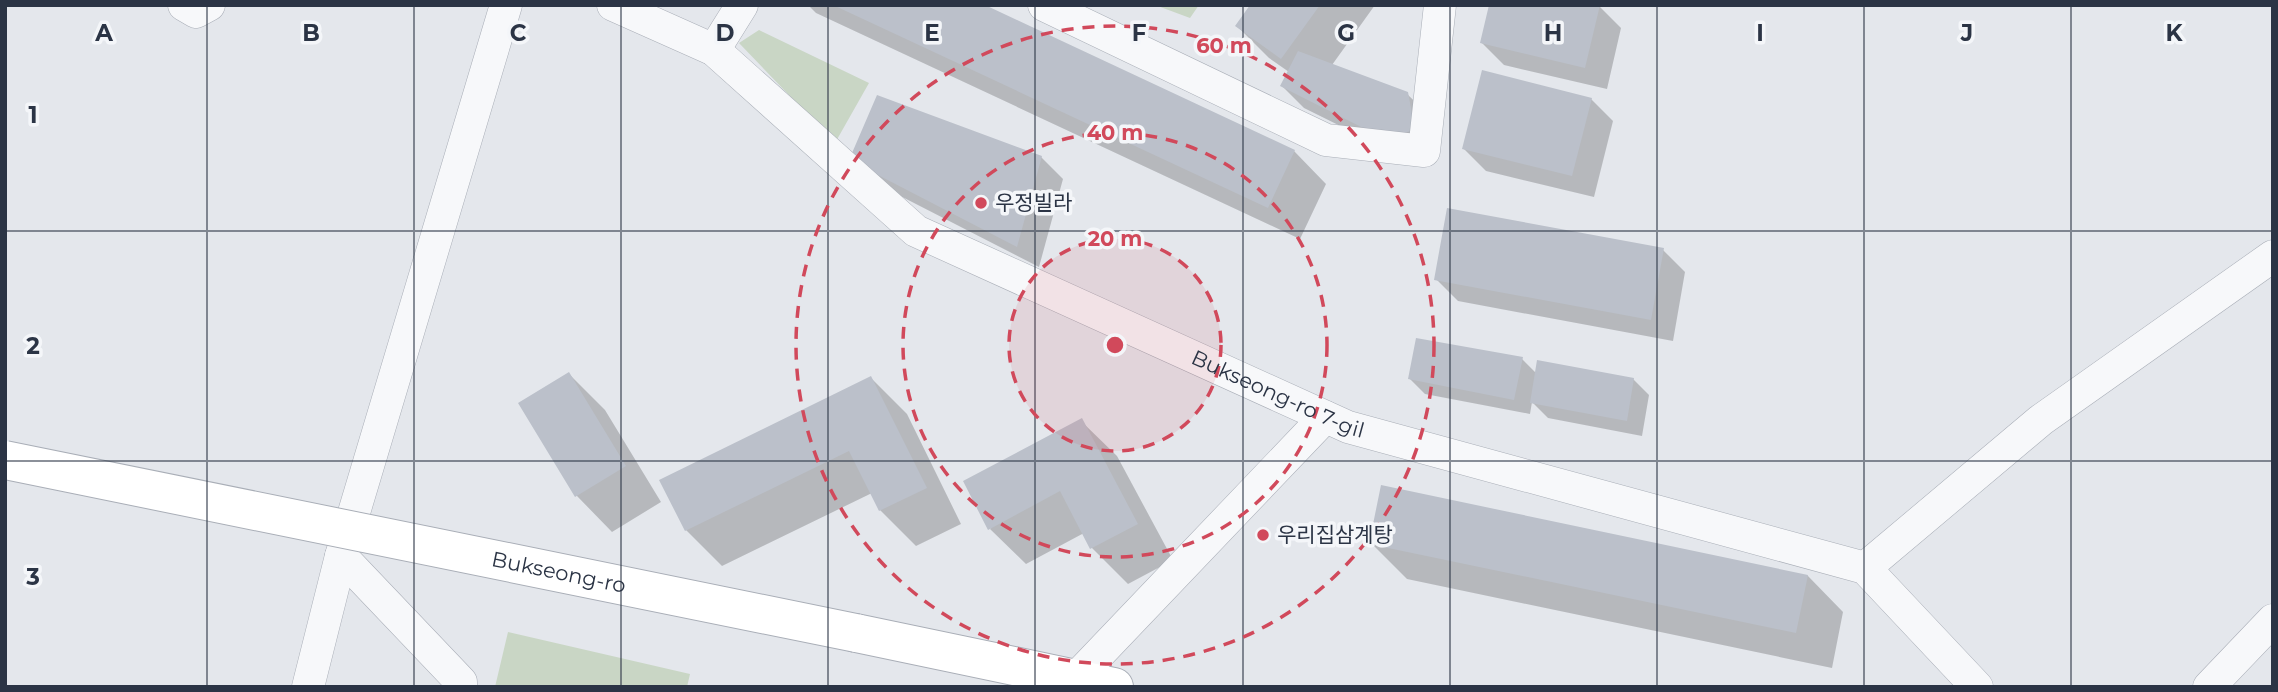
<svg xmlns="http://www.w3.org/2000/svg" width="2278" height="692" viewBox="0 0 2278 692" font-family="Montserrat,'Noto Sans KR',sans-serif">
<rect width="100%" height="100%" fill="#e4e7ec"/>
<path fill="#c9d6c5" d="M1155 5H1199L1190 18Z
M759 30 869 83 835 143 739 43Z
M508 632 690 674 687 687H495Z"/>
<path fill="#0003" d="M808 5H981L1294 151 1326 184 1300 239 816 13Z
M1252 5H1375L1332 65 1407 94 1430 116 1407 159 1304 108 1282 86 1289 72 1269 58 1237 26Z
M1599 6 1621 28 1607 89 1504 65 1482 43Z
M1591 99 1613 121 1594 197 1486 171 1464 149Z
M1041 157 1063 179 1039 267 873 182 851 159Z
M1663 250 1685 272 1673 341 1458 301 1436 279Z
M1522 359 1537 374 1633 379 1649 395 1642 436 1548 418 1532 402 1530 414 1425 394 1410 379Z
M569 374 605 410 661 502 612 532 577 496Z
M871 378 907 414 961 524 916 546 880 510 872 493 722 566 686 530Z
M1081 421 1117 456 1173 560 1128 584 1092 548 1084 533 1026 564 990 529Z
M1371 543 1808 576 1843 612 1832 668 1407 579Z"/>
<path fill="#bbc0ca" d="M833 5H985L1295 150 1268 208Z
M1250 5H1320L1281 59 1235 26Z
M1489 5H1600L1585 68 1480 43Z
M1298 51 1408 92 1415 130 1383 138 1280 86Z
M1482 70 1592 98 1572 176 1462 149Z
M877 95 1042 156 1017 247 849 160Z
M1447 208 1664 248 1651 320 1434 280Z
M1416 338 1523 357 1514 400 1408 379Z
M1537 360 1634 378 1627 421 1530 403Z
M569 372 626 466 575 497 518 403Z
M871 376 927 488 879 511 849 451 685 531 659 480Z
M1082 418 1138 524 1090 549 1060 491 988 530 963 481Z
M1381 485 1808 575 1796 633 1369 544Z"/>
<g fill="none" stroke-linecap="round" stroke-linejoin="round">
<defs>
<g id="street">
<path d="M184 5 196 12 209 5"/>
<path id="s1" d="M613 5 714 50 916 231 1348 427 1865 568 1977 687"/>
<path d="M1044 5 1326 140 1424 151 1440 5"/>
<path d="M714 50 742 5"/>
<path d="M1865 568 2041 420 2273 256"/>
<path d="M1075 679 1325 417"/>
<path d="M308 687 341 556"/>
<path d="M461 687V682L341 556 506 5"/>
<path d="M2209 687 2273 620"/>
</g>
<path id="secondary" d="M856 633 1114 687"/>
</defs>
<use href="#street" stroke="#a9aeb7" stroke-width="33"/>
<use href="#secondary" stroke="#a9aeb7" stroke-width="40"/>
<use href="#street" stroke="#f7f8fa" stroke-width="32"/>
<use href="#secondary" stroke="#fff" stroke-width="38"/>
<defs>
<g id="secondary-bridge">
<path id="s2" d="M5 460 856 633"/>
</g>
</defs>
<use href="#secondary-bridge" stroke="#a9aeb7" stroke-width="40" stroke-linecap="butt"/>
<use href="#secondary-bridge" stroke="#fff" stroke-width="38"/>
</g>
<path fill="none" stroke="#2b3445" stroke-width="2" stroke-opacity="0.55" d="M207 5V687M414 5V687M621 5V687M828 5V687M1035 5V687M1243 5V687M1450 5V687M1657 5V687M1864 5V687M2071 5V687M5 231H2273M5 461H2273"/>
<circle cx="1115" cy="345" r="106" fill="#d1495b" fill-opacity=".12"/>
<g fill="none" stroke="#d1495b" stroke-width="3.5" stroke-dasharray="12 9">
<circle cx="1115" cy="345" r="106"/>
<circle cx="1115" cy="345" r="212"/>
<circle cx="1115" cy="345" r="319"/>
</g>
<g fill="#d1495b" stroke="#f4f6f9" stroke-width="2.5">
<circle cx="981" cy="203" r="7"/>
<circle cx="1263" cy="535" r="7"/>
</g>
<g text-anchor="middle" stroke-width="7" stroke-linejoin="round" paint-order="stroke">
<g font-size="21" fill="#2b3445" stroke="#f4f6f9" text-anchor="start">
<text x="995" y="210">우정빌라</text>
<text x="1277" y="542">우리집삼계탕</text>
</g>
<g font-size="21" fill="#2b3445" stroke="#f4f6f9">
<text dy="7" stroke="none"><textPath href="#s1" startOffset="779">Bukseong-ro 7-gil</textPath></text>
<text dy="7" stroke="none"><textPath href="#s2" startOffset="565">Bukseong-ro</textPath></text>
</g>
</g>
<g font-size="23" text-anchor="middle" font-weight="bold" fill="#2b3445" stroke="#f4f6f9" stroke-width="7" stroke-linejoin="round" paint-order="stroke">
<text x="104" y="41">A</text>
<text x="311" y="41">B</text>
<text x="518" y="41">C</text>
<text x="725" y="41">D</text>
<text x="932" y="41">E</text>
<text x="1139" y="41">F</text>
<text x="1346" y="41">G</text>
<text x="1553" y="41">H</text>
<text x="1760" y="41">I</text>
<text x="1967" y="41">J</text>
<text x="2174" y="41">K</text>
<text x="33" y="123">1</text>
<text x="33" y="354">2</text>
<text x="33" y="585">3</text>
</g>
<circle cx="1115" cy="345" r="10" fill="#d1495b" stroke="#f4f6f9" stroke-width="3.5"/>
<g font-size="21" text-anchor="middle" font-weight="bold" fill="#d1495b" stroke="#f4f6f9" stroke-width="7" stroke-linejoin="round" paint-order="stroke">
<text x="1224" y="53">60 m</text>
<text x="1115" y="140">40 m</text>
<text x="1115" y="246">20 m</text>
</g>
<rect width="2278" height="692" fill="none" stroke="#2b3445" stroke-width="14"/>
</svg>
